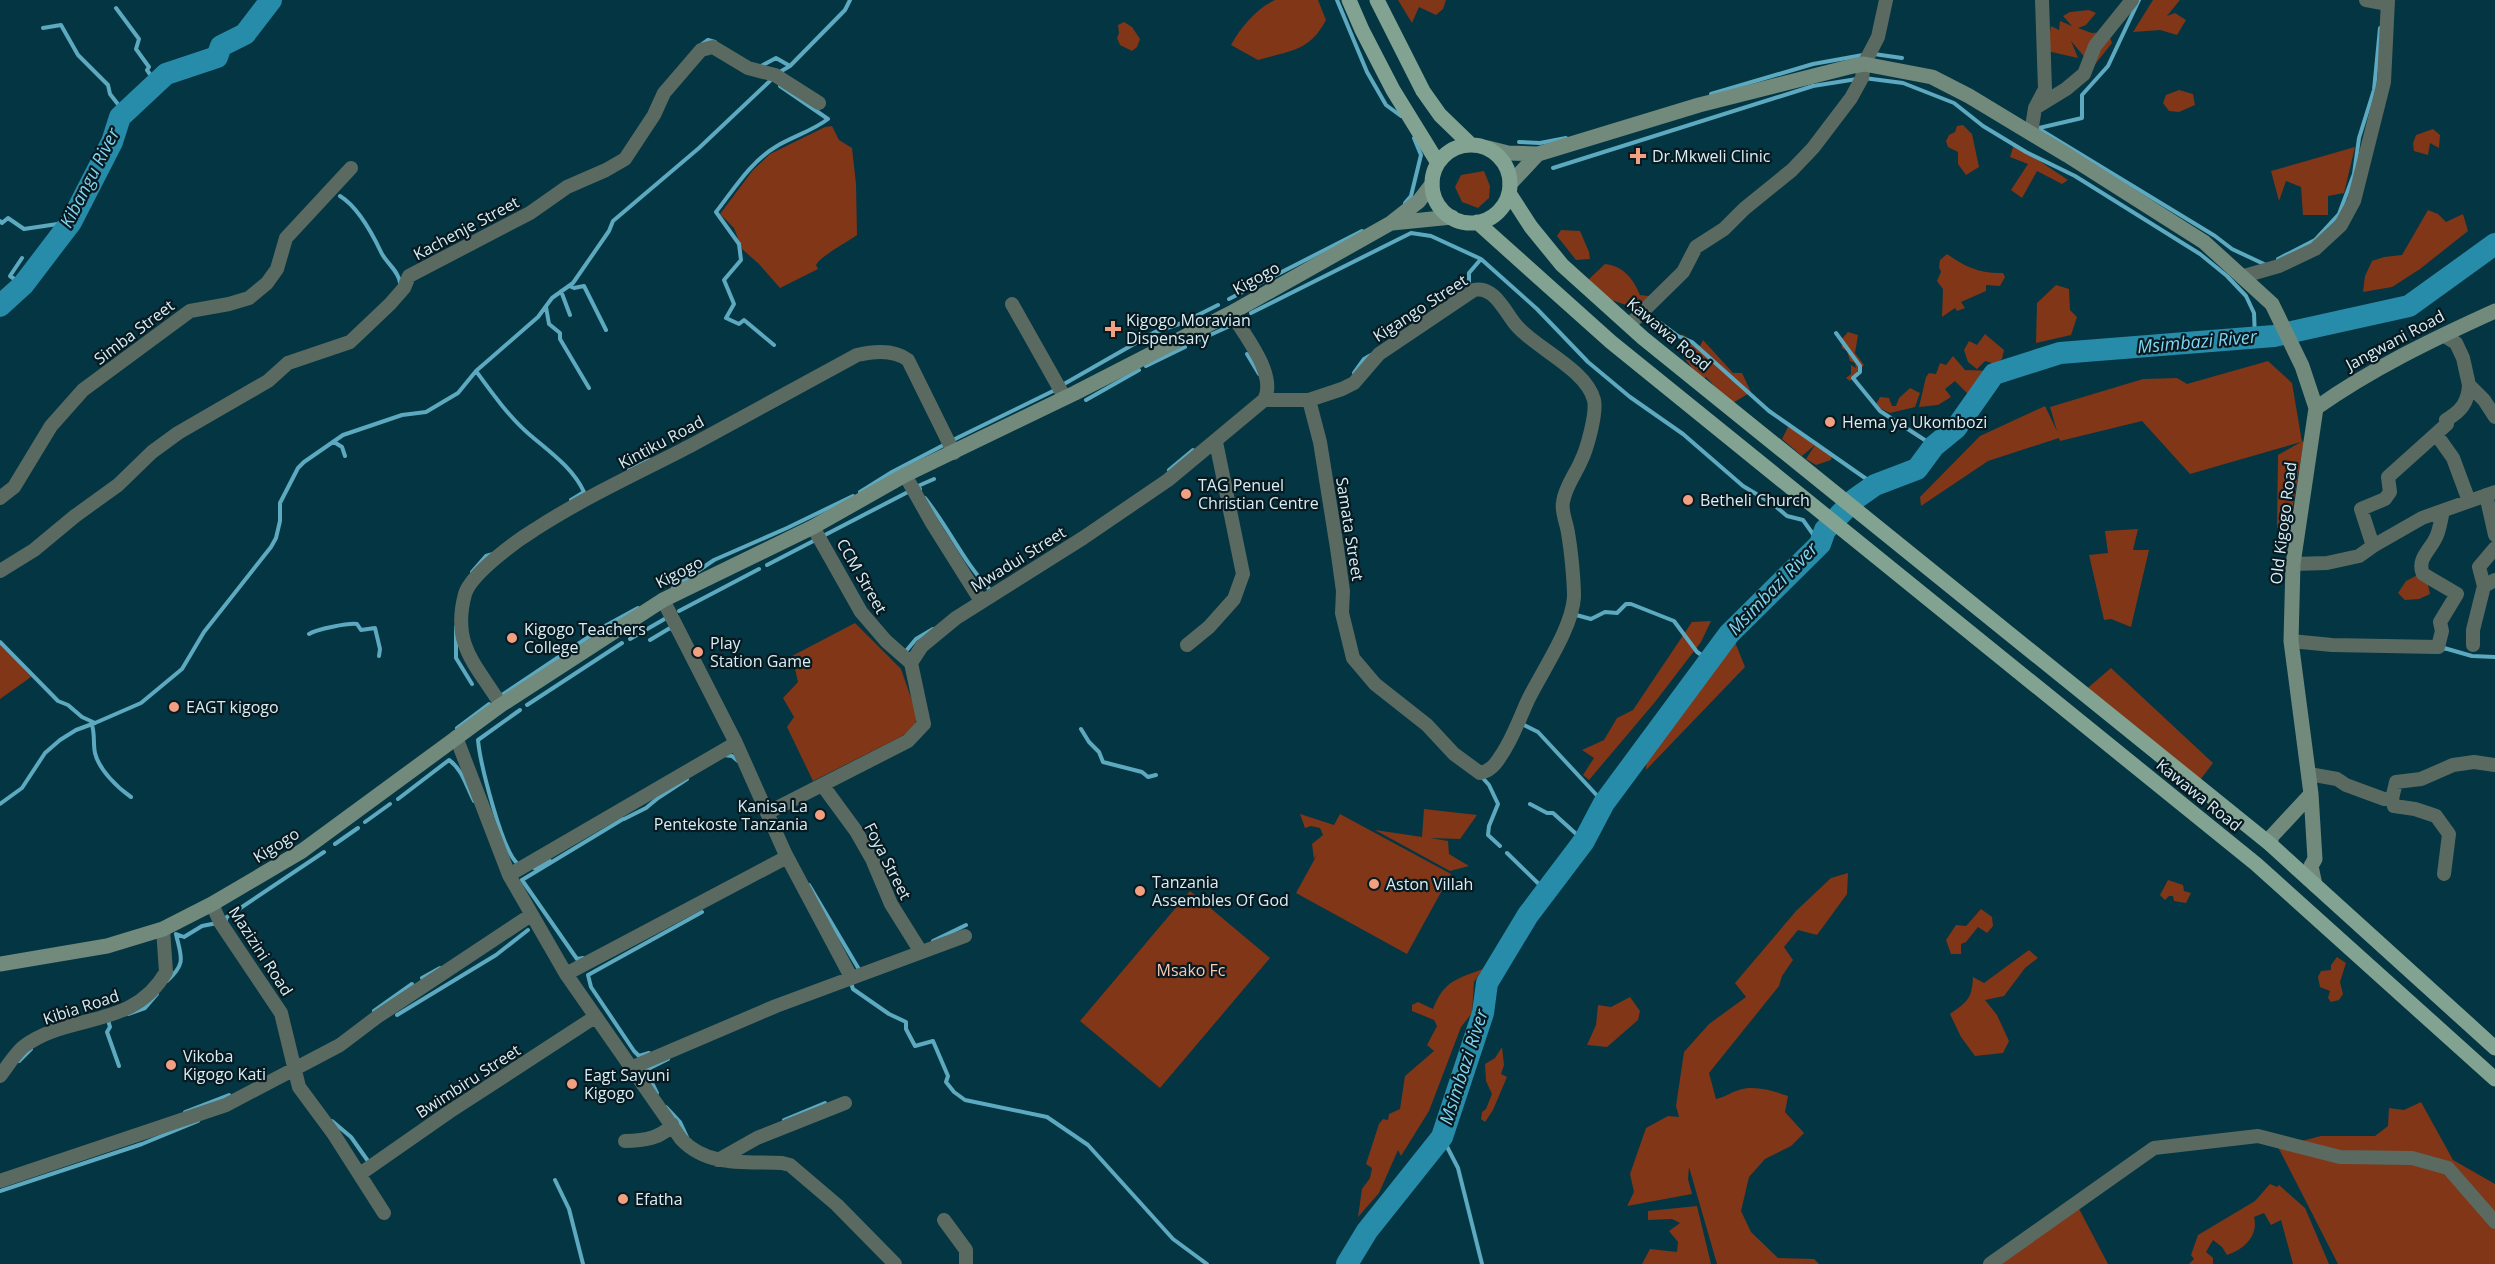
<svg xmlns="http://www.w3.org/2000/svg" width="2495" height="1264" viewBox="0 0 2495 1264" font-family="'Open Sans',sans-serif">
<rect width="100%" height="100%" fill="#043542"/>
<path fill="#813617" d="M1275 0H1318L1326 20C1309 52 1291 50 1258 60L1231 45C1241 27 1256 9 1275 0Z
M1398 0H1446L1443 9 1436 15 1419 7 1412 23Z
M2153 0H2180L2167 16 2175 13 2186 20 2177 35 2160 30 2133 32Z
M2089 10 2096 13 2086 25 2078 28 2092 33 2108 32 2112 43 2093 67 2071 41 2078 58 2047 51 2051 26 2059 30 2060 21 2072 26 2063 16 2070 12Z
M1124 22 1132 27 1140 39 1137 47 1132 51 1120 45 1117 38 1119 33 1118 25Z
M2179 90 2193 94 2195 105 2179 112 2169 111 2163 103 2166 95Z
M1963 125 1972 134 1979 167 1966 175 1958 164V152L1948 147 1946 141 1949 135 1955 132 1957 126Z
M832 126 839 140 852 148 856 184 857 235C846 243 822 255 816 265L818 269 780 288 759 264 742 249 734 228 720 214 753 170 770 154 825 127Z
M2433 129 2440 135 2439 148 2430 143 2428 155 2414 151 2413 143 2416 135Z
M2014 144 2068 180 2062 184 2037 171 2022 198 2011 190 2028 164 2010 157Z
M2355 147 2344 193 2328 196V215H2303L2301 187 2286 181 2279 201 2271 171Z
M1484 171 1490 186 1489 198 1478 208 1462 202 1455 187 1461 175Z
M2428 210 2438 214 2446 222 2463 214 2468 231 2420 269 2392 287 2363 292 2365 276 2372 261 2384 257 2402 255Z
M1561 230 1580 231 1589 252 1590 259 1576 260 1557 236Z
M1947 254C1965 267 1981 274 2003 273L2005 277 2000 286 1986 285V291L1961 302 1965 308 1957 311 1955 308 1942 317 1943 289 1937 281 1941 272 1939 267 1940 260Z
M1605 264C1623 266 1633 278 1640 295L1648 296 1650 314 1643 319H1634L1629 306 1594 294 1589 279Z
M2056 285 2069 289 2070 310 2077 317 2071 335 2036 343 2037 303Z
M1848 332 1858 335 1855 353 1864 365 1850 381 1846 378 1851 374V365L1856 368 1855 363 1850 361 1847 351 1842 348 1841 340Z
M1682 334 1700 346 1703 340 1733 373H1742L1751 392 1731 404 1706 377 1702 380C1692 370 1687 360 1678 350Z
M1985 334 2004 350 2002 359 1995 364 1985 361 1977 369 1968 362 1964 350 1969 341 1977 345Z
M1953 356 1965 370 1994 371 1968 394 1955 381 1945 389 1951 397 1938 405 1919 407 1926 377 1929 373 1936 374 1940 363 1946 365Z
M2268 361 2292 383 2302 442 2304 441 2289 528H2277L2278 455 2301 442 2190 474 2142 421 2060 441 2059 438 1988 461 1921 506 1920 497 1980 436 2045 406 2057 431 2050 407 2143 379 2177 378 2187 384Z
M1910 388 1920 393 1915 407 1890 413 1875 406 1880 397 1889 398 1892 406H1896L1899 398Z
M1789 425 1817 442 1832 455 1831 460 1816 465 1806 459 1815 445 1802 456 1782 439Z
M2138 529 2133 550H2149L2131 627 2111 619 2104 620 2089 555 2108 553 2105 531Z
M2429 569 2436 576 2428 585 2430 594 2419 599 2405 600 2398 593 2406 581Z
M1711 621 1701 642 1655 702 1589 780 1583 775 1594 758 1582 750 1604 740 1617 718 1633 710 1692 622Z
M855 623 901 669 917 715 914 730 813 781 787 727 794 717 783 698 798 682 792 656Z
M1735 642 1745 667 1646 770 1647 751 1692 668Z
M0 643 31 677 0 699Z
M2111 668 2213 763 2200 780 2083 692Z
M1424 809 1477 815 1460 839 1430 838 1448 841 1449 854 1469 866 1450 871 1375 830 1422 837Z
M1300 814 1334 825 1340 814 1451 874 1407 954 1296 893 1318 853 1314 859 1312 844 1323 835 1320 828 1311 826 1305 828Z
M1848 873 1847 894 1817 935 1798 930 1784 947 1793 960 1782 976 1779 986 1709 1073 1716 1099C1726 1097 1731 1092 1739 1090 1754 1085 1774 1091 1788 1096L1785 1112 1804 1133 1791 1146 1765 1159 1749 1177 1741 1211 1751 1232 1778 1258 1814 1259 1819 1264H1717L1689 1167 1688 1179 1692 1194 1627 1206 1634 1192 1630 1174 1646 1128 1668 1116 1679 1117 1676 1106 1684 1052 1709 1024 1746 997 1735 983 1796 911 1831 878Z
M2168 880 2183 885 2184 891 2191 893 2186 903 2174 901 2173 896H2169L2165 900 2160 895Z
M1190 891 1270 958 1160 1088 1080 1021Z
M1981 909 1992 917 1993 926 1987 933 1978 927 1966 942 1961 944V954H1951L1946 940 1956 925 1966 926Z
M2029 950 2038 958 2025 968 2004 996 1985 1000 1997 1015 2009 1041 2003 1053 1975 1056 1961 1037 1950 1014C1967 1002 1972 999 1973 977L1984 983Z
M2337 957 2346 963 2340 982 2343 994 2339 1000 2331 1002 2328 998 2330 991 2320 987 2318 977 2321 971 2331 970V965Z
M1483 969 1474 982 1472 1013 1461 1027 1429 1111 1401 1156 1398 1150 1379 1193 1358 1217 1362 1189 1370 1178 1372 1168 1366 1164 1379 1124 1383 1119 1388 1120 1389 1114 1400 1109 1405 1076 1434 1051 1427 1045 1437 1026 1434 1020 1412 1011V1005L1418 1002 1433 1009C1444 981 1456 979 1483 969Z
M1630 997 1640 1011 1638 1020 1607 1047 1587 1045 1596 1025 1598 1005 1611 1007Z
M1502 1047 1504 1065 1501 1074 1507 1077 1493 1110 1485 1122 1481 1119 1482 1112 1486 1109 1492 1094 1486 1081 1485 1064 1495 1058Z
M2421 1102 2453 1160 2495 1184V1264H2338L2278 1147 2321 1136H2375L2388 1126 2389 1108 2404 1110Z
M2270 1184 2277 1187 2279 1185 2305 1208 2329 1264H2293L2281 1220 2271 1225 2264 1213 2254 1217C2259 1236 2243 1250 2227 1255L2222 1247 2213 1240 2206 1252 2213 1258V1264H2189L2194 1259 2191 1255 2198 1235 2255 1201Z
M2076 1203 2108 1264H1996Z
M1697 1206 1711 1264H1642L1650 1249 1677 1252 1678 1242 1669 1231 1680 1223 1672 1219 1648 1220V1211Z"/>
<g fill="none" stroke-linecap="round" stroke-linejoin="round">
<path stroke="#5ca9c0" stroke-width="4" d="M1337 0 1367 72 1386 105 1401 116
M116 8 139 39 136 49 149 67 147 70 156 83
M43 28 61 25 78 55 108 85 110 94 124 112
M701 45 708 40 715 42
M1874 54 1902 58
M761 66 776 58 790 66
M778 73 790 66 845 10 850 0
M1864 78 1903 83 1954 103 1983 126 2026 152 2075 176 2200 254 2227 276 2246 296 2254 313 2255 337
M1711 94 1813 64 1863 55
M2039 128 2082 118V95L2108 66 2139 0
M2039 129 2215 236 2232 249 2266 265
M1519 142 1540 143 1566 138
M1553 168 1813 86 1857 79
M340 196C358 207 372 233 381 252 386 263 399 271 400 283
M1405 203 1411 196 1421 155 1414 138
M0 221 2 223 8 218 24 229 71 222
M22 258 10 276 23 285
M2278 259 2315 240 2339 214 2354 174 2359 138 2374 90 2380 28
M1266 280 1362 231
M569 286 574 288 584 286 606 330
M1469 289V273L1481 259
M561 291 570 315
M1229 299 1264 281
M546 307 549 324 560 333V339L589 388
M1251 313 1411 233 1431 236 1481 259 1537 309 1588 362 1630 397 1683 434 1743 486 1773 504 1787 516 1803 520 1820 544
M1655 319 1678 336 1692 342 1769 411 1875 485
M1836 333 1860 366V372L1853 378 1880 411 1934 446
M1199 340 1232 325
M774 345 744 320 739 324 726 318 734 304 724 280 741 260 739 244 716 212C734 189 751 161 777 146 794 136 812 131 828 119L780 86
M1247 354 1259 374
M1146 366 1185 347
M476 371C492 393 509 417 530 435 550 452 573 468 584 492L571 500
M1354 373 1364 359 1371 355
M1064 384 1155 332 1182 323 1218 305
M1086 400 1139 370
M334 442 342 447 345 456
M629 470 649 460
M1169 470 1193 450
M920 489 918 486 934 479
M860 492 892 472 959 437 1053 391
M925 498C949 528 964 563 991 591
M767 565 906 493
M472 572 486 556 493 554
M673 588 714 560 787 528 853 496
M679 611 759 569
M1576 615 1591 619 1605 612 1617 613 1626 604H1631L1674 621 1697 652 1709 660
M456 627V658L472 684
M309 634C317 629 348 623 357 624L361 630 375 628 380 649 379 656
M630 639 668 617
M650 640 670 628 673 630
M0 642 58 701 68 705 82 717 95 723 141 703 182 669 204 632 271 547 276 538 280 521V503L298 468 304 462 343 435 402 415 426 412 458 393 476 371 538 317 552 298 573 283 609 231 613 221 699 148 773 78
M2442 650 2444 648 2472 656 2495 657
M906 651 916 639 933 629
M499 697 605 626 638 608
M527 705 622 643
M1522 724 1538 732 1604 803
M92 725C95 735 93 744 95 753 99 770 118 788 131 797
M457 728 489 704
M1081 729 1089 742 1099 752 1103 762 1142 772 1148 777 1156 775
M724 755 732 756 738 761
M1481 776 1489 785 1498 804 1489 826 1488 835 1500 846
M658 798 687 779
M398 799 449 760C463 770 466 786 474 801
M0 804 22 788 45 753 60 740 76 730 95 723
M1530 804 1547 813H1553L1584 841
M624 819 646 808 658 798
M365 822 390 804
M335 844 358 828
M1507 853 1545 890
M518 864C502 852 480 762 478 740L520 710
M534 868 550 861
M809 885 860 971
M226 920 224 919 324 852
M933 941 966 925
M583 958 577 959 522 880 623 819
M422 978 440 968
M167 981C187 963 181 957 176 934L184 937 202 926 217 923
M851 983 853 989 889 1014 906 1022V1029L915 1046 933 1041 948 1076 946 1082 954 1092 965 1100 1047 1117 1088 1145 1173 1239 1207 1264
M374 1011 412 984
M128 1014 145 1008 157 994
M397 1015 496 955 528 930
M108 1020 110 1027 107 1032 119 1066
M649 1053 639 1056 634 1051 591 987 588 975 702 912
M19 1061 31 1049
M657 1093 646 1070 668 1059
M666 1107 680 1122 687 1137
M185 1112 229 1095
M784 1120 825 1103
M332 1121 351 1137 368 1161 371 1162
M1442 1137 1458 1168 1482 1264
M555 1180 569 1209 583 1264
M0 1191 142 1144 198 1121"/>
<path stroke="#278ca9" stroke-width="22" d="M0 306 23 285 71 222 112 142 120 117 166 74 217 57 221 46 245 34 271 0
M1347 1264 1367 1231 1442 1137 1483 1013 1487 983 1528 915 1584 841 1604 803 1729 634 1820 544 1825 530 1855 499 1875 485 1917 469 1934 446 1956 428 1994 374 2060 353 2274 336 2409 306 2495 244"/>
<path stroke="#5a6a61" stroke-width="14" d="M2366 0 2388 4
M2035 108 2066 89 2084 74 2095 46 2132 0
M2031 133 2035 108 2045 89 2042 0
M2244 276 2279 266 2315 249 2341 225 2354 201 2384 82 2388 0
M1012 304 1065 398
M1629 325 1683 272 1696 247 1724 229 1744 209 1792 170 1813 148 1851 98 1862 78 1864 64 1878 37 1886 0
M2443 335 2456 343 2463 358 2469 385 2484 400 2495 417
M1264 400H1309L1342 389 1354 383 1379 354 1474 290C1494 285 1505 312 1516 325 1535 348 1586 369 1594 400 1597 413 1587 449 1581 461 1575 475 1565 487 1563 502 1561 512 1567 524 1568 533 1571 550 1574 580 1574 597 1572 629 1542 671 1528 700 1518 722 1510 745 1495 764 1491 769 1485 772 1480 773L1454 754 1427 725 1375 684 1353 658 1342 613 1343 591 1337 548 1320 442 1309 400
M2436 434 2453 458 2469 501
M905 475 932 523 981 601
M2486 495 2495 535
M0 498 14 487 51 426 83 390 190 311 229 304 249 298 267 283 277 269 286 238 351 168
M813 527 861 612 886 641 911 663
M2373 546 2361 509 2385 499 2390 492 2388 477 2447 424 2446 420C2461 411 2468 403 2469 385
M2293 564 2327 563 2359 556 2373 546 2422 518 2495 492
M0 571 34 550 75 516 118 485 152 452 178 433 268 381 288 363 350 342 390 304 404 288 409 276 530 213 567 187 606 170 625 159 654 115 664 93 701 50 713 47 748 68 775 75 819 103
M2484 586 2479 567 2495 548
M663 600 736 743 785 853 851 977
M2291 641 2332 645 2438 647 2442 631 2440 622 2457 594 2423 574C2416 558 2432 549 2437 535 2440 528 2441 519 2443 511
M1187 645 1209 627 1234 599 1243 574 1216 442
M2473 645V630L2484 586 2495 580
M501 705C477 665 451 646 465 594 471 574 516 541 534 530 583 498 638 473 690 446 746 416 801 385 857 355 874 351 894 349 908 360L954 453
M456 737 509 875 566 974 681 1139C708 1168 747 1161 782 1163L790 1165 837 1205 895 1264
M2309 774 2337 779 2346 785 2384 799H2392L2394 806 2415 809 2436 816 2449 834 2444 874
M823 786 856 831 872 859 891 904 921 952
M2392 799 2396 782 2421 779 2453 765 2474 762 2495 765
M767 813 908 741 924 724 911 663 922 646 956 618 1083 538 1168 480 1264 400C1278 376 1244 334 1231 313
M509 875 736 743
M212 904 220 922 281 1013 299 1087 333 1133 384 1213
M566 974 787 857
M633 1067 776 1006 965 936
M0 1076C7 1067 14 1055 23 1047 69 1012 133 1030 166 972L163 929
M625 1141C642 1141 662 1139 672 1124
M718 1160 757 1138 845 1103
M360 1174 449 1112 595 1017
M0 1181 226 1105 340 1045 377 1017 531 915
M944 1220 966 1250V1264
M1990 1264 2154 1148 2258 1136 2340 1157 2412 1158 2448 1168 2495 1222"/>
<path stroke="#718a7c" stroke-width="15" d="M1488 148 1508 153 1538 154 1699 105 1853 66 1864 64 1932 77 1969 96 2067 155 2204 242 2272 304 2302 366 2316 408 2293 564 2291 641 2311 794 2315 859 2311 866 2315 885
M1510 184 1538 154
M1392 223 1452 217
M2316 408C2371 369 2433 339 2495 311
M2270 844 2272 836 2311 794
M0 964 107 946 163 929 212 904 302 851 501 705 663 600 813 527 905 475 1075 393 1231 313 1391 223 1419 201 1432 184"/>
<path stroke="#82a391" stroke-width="15" d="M1349 0 1362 30 1393 90 1438 163
M1377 0 1423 91 1440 115 1471 145
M1432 184a39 39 0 1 1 78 0a39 39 0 1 1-78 0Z
M1509 193 1531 227 1562 265 1643 338 2270 844 2495 1048
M1477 222 1611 342 2256 864 2495 1079"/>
</g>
<g fill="#f2a081" stroke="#081a20" stroke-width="2">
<path d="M1635 147h6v6h6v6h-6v6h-6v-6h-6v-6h6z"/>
<path d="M1110 320h6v6h6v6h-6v6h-6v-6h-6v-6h6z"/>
<circle cx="1830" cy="422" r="6"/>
<circle cx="1186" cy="494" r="6"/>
<circle cx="1688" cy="500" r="6"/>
<circle cx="512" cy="638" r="6"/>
<circle cx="698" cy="652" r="6"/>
<circle cx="174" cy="707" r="6"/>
<circle cx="820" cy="815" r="6"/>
<circle cx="1374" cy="884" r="6"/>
<circle cx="1140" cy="891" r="6"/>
<circle cx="171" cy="1065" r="6"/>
<circle cx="572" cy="1084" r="6"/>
<circle cx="623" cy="1199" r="6"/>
</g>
<g text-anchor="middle" stroke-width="4.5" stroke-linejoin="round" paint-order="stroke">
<g font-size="16" fill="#d7eef6" stroke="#081a20" text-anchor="start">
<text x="1652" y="162">Dr.Mkweli Clinic</text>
<text x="1126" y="326">Kigogo Moravian<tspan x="1126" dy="18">Dispensary</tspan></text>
<text x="1842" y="428">Hema ya Ukombozi</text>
<text x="1198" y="491">TAG Penuel<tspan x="1198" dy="18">Christian Centre</tspan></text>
<text x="1700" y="506">Betheli Church</text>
<text x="524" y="635">Kigogo Teachers<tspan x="524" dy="18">College</tspan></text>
<text x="710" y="649">Play<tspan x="710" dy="18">Station Game</tspan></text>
<text x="186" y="713">EAGT kigogo</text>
<text x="808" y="812" text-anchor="end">Kanisa La<tspan x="808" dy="18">Pentekoste Tanzania</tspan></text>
<text x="1152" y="888">Tanzania<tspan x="1152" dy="18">Assembles Of God</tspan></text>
<text x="1386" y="890">Aston Villah</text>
<text x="183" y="1062">Vikoba<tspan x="183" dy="18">Kigogo Kati</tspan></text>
<text x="584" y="1081">Eagt Sayuni<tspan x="584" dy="18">Kigogo</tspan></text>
<text x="635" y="1205">Efatha</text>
</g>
<g font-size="16" fill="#d7eef6" stroke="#081a20">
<text transform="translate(466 228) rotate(-28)" y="6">Kachenje Street</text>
<text transform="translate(1256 278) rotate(-29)" y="6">Kigogo</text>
<text transform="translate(1420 308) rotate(-33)" y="6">Kigango Street</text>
<text transform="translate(134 332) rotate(-37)" y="6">Simba Street</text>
<text transform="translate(1669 334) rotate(40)" y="6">Kawawa Road</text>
<text transform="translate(2395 340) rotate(-28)" y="6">Jangwani Road</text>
<text transform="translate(661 442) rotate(-28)" y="6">Kintiku Road</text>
<text transform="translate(2283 523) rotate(-83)" y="6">Old Kigogo Road</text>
<text transform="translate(1350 529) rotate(81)" y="6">Samata Street</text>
<text transform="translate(1018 559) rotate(-32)" y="6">Mwadui Street</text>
<text transform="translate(679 572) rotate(-27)" y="6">Kigogo</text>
<text transform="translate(862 576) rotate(60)" y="6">CCM Street</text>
<text transform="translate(2199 795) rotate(39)" y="6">Kawawa Road</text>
<text transform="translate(276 845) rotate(-32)" y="6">Kigogo</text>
<text transform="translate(888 861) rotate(63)" y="6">Foya Street</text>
<text transform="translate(261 951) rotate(57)" y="6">Mazizini Road</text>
<text transform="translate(81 1007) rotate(-18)" y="6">Kibia Road</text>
<text transform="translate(468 1081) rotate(-33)" y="6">Bwimbiru Street</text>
</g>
<g font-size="16" fill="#f8c7b5" stroke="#081a20">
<text x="1191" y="976">Msako Fc</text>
</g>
<g font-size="18" font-style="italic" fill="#80d6f2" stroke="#081a20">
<text transform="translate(90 178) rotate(-63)" y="6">Kibangu River</text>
<text transform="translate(2197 342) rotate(-5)" y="6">Msimbazi River</text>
<text transform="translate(1773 589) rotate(-46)" y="6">Msimbazi River</text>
<text transform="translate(1464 1067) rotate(-72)" y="6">Msimbazi River</text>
</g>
</g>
</svg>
